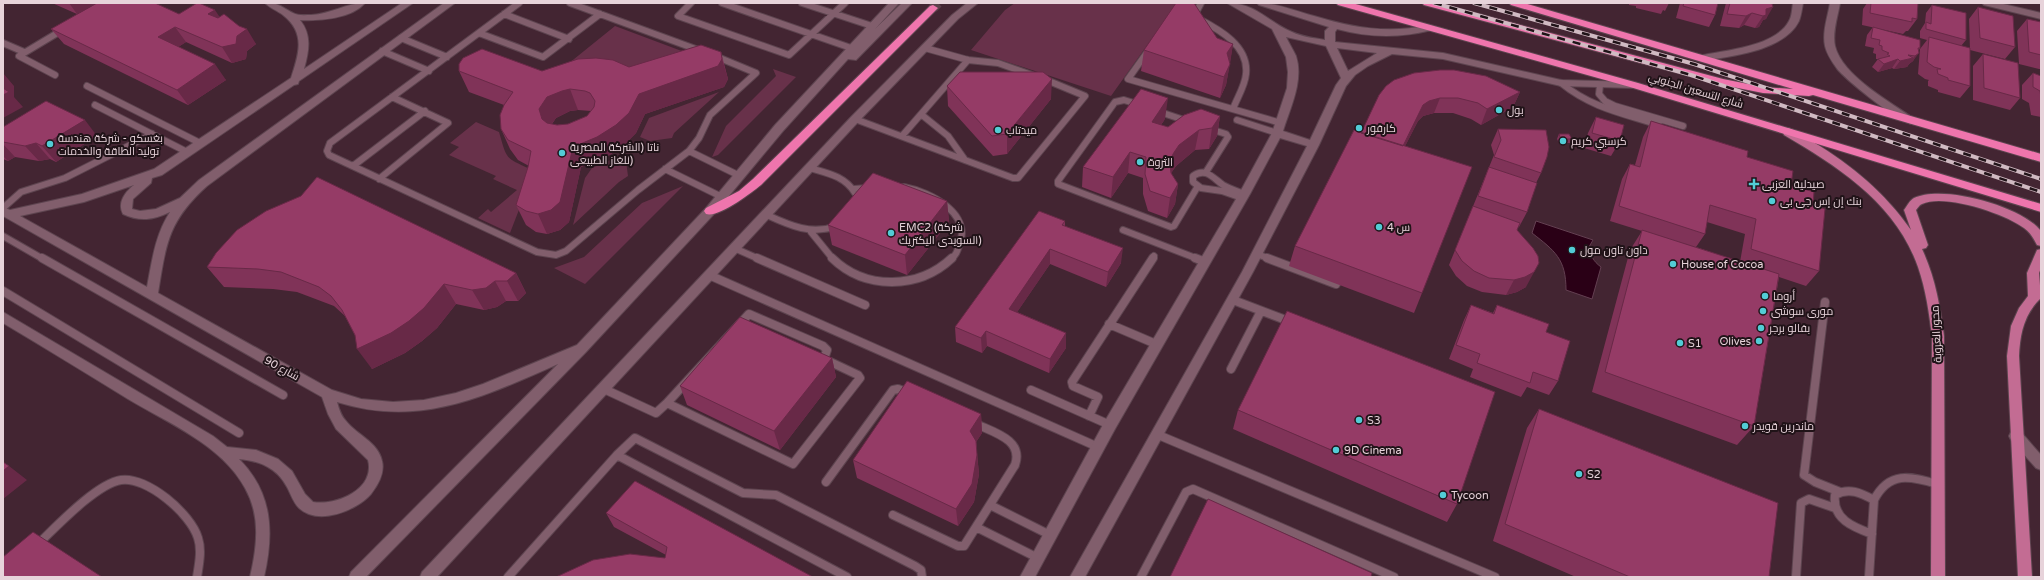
<svg xmlns="http://www.w3.org/2000/svg" width="2044" height="580" viewBox="0 0 2044 580" font-family="'Varela Round',Cairo,sans-serif">
<rect width="100%" height="100%" fill="#432532"/>
<path fill="#68314a" d="M1015 3H1177L1111 96 971 50 1005 10Z
M615 26 703 59 628 81 558 72Z
M773 69 796 77 718 155 712 157 726 126 776 76Z
M719 92 674 133 672 138 650 141 640 137 649 118Z
M476 122 499 132C507 159 504 157 530 169L527 189 510 233 478 218 488 209 491 212 517 190 493 179 496 176 449 155 459 147 450 143Z
M617 157 626 161 628 176 619 182 573 225 585 178 592 168Z
M683 186 585 284 554 268 584 257 642 203Z"/>
<path fill="#2a0016" stroke="#633f51" d="M1536 221 1593 240 1589 247C1591 256 1593 261 1601 267L1592 299 1566 290C1566 259 1555 251 1532 233Z"/>
<g fill="none" stroke-linecap="round" stroke-linejoin="round">
<path stroke="#5c3f4b" stroke-width="10" stroke-dasharray="10 5.5" stroke-linecap="butt" d="M933 8 938 3"/>
<defs>
<path id="lane-far1" d="M519 3 330 143 327 151 329 155 537 252 556 255 566 251 638 190 689 151 699 138 710 115 756 73 715 56
M570 3 701 51
M691 3 678 16 789 55 845 3
M722 3 851 48
M802 3 872 26
M504 14 569 39
M1194 16 1201 3
M1199 19C1220 30 1249 46 1246 74 1245 86 1237 98 1233 109
M479 33 543 57 600 14
M401 38 447 57
M3 43 24 52
M925 48 968 60 998 63 1032 75
M382 51 429 71
M1148 51 1128 79 1281 123
M55 75 19 56 64 29
M1561 83C1592 108 1622 113 1659 125
M1600 85 1599 94 1605 101 1615 106 1683 126
M87 86 200 143
M95 105 187 152
M1140 105 1124 100 1115 102 1058 181V184L1171 227 1174 226 1198 186
M1157 111 1187 121
M922 115 948 136 965 160
M855 119 1013 178H1018L1085 96 1044 79
M1237 120 1277 133
M902 136 968 60
M689 151 740 176
M353 166 425 111
M810 168C827 173 845 176 855 193
M665 169 722 197
M1206 172 1228 137 1226 134 1210 129
M379 179 448 123 392 97
M904 187C931 192 973 214 959 246 957 252 956 255 951 259
M854 189 868 188
M1242 198 1222 191 1201 188 1193 182V176C1206 167 1213 178 1223 185 1230 189 1237 191 1244 194
M3 208 21 192 65 178 152 134
M767 215C791 226 811 235 837 226
M1123 230 1198 259
M811 232 833 259
M3 236 43 259
M734 248 759 259
M1257 254 1270 259
M1152 259 1154 256"/>
<path id="lane" d="M42 258 283 395
M757 258 865 305
M832 258C866 291 919 289 952 258
M1195 258 1203 261
M1267 258 1336 284
M709 275 1098 447
M3 291 239 433
M1233 300 1291 322
M1825 302 1804 475 1815 482 1840 492
M749 314 823 346 827 350 824 359 858 375 860 378 793 464 667 403Z
M1109 324 1156 344
M1231 369 1261 311
M604 389 656 413 667 403
M1031 390 1110 425
M1089 416 1098 397 1073 386 1072 382 1153 258
M1156 434 1495 577
M617 455 847 577
M826 482 893 390 898 389 908 393
M990 505 1050 535
M893 515 958 546H964L1015 465C1024 439 992 432 974 423
M976 527 1038 558
M1872 534C1853 527 1832 519 1835 495 1849 487 1861 493 1874 500
M37 545C56 527 96 484 121 480 147 476 191 514 198 538 202 550 199 564 197 577
M508 577 617 455 635 438 743 493 776 495 915 566 921 570 922 577
M1141 577 1186 492 1193 489 1394 577
M1796 577 1801 503 1809 499 1835 508
M1869 577 1874 500C1889 471 1910 476 1937 484"/>
<path id="street" d="M1793 3H1803C1802 9 1801 16 1799 21 1784 51 1732 56 1703 61L1698 58 1703 55C1728 50 1776 46 1789 21 1792 16 1792 9 1793 3Z
M1830 3H1840C1838 16 1832 32 1835 46 1842 76 1892 103 1916 120L1917 122 1916 124C1904 128 1848 81 1838 70 1833 63 1827 55 1825 46 1822 32 1828 16 1830 3Z
M1982 3H1999L2041 13V19L1984 5Z"/>
<path id="secondary" d="M265 3C280 3 281 7 293 13 298 16 306 15 311 15 331 14 346 3 365 3 351 19 319 21 300 20 312 35 309 51 304 69L402 3H413L299 81 298 84 294 85 162 175 152 178 151 183 133 199 132 209 140 211 156 209 180 198 199 180 444 3H455L207 186C168 221 166 244 158 293L332 390 361 399 393 402 424 400 456 393 483 384 577 345 706 208 775 125 889 3H899L875 29 902 3H912L856 60 848 59 783 131 714 214 586 352 366 577H349L351 572 558 364C483 397 420 428 337 402 339 409 341 416 346 421 357 435 378 442 382 461 385 473 378 485 371 494 356 511 318 526 299 508 293 502 291 494 287 487 277 468 260 461 239 459 273 493 274 533 264 577H250C257 547 261 516 245 488 222 445 168 423 128 399 86 373 45 348 3 323V312L213 436 227 447 256 450 278 459 292 471 305 494 313 502C336 506 376 489 368 460L336 429 328 414 322 397 3 216V207L10 210 82 194 154 169 291 78C299 54 306 33 283 15 278 11 270 8 265 3ZM134 185C125 192 117 203 123 214 140 222 153 220 170 212 155 235 152 261 147 287L20 216 84 202Z
M967 3H978L958 19 859 121 437 577H420L422 572 851 117 952 15Z
M1227 3C1256 3 1268 22 1292 32 1302 37 1314 38 1325 40V31L1329 27 1259 5 1257 3C1277 3 1295 11 1314 16 1353 28 1389 34 1429 25L1432 26V30C1400 38 1370 38 1337 29L1335 32V42L1443 53 1561 80 1634 82 1639 85 1634 88 1561 86 1443 59 1392 54 1368 66 1355 75 1346 86 1319 145 1253 272 1085 577H1070L1242 272 1307 146 1280 138 1250 194 1115 429 1035 577H1020L1105 421 1239 194 1272 133 1287 88 1288 72 1286 57 1272 29ZM1286 37 1326 46 1341 78 1336 85 1310 140 1283 131C1290 108 1304 81 1296 56 1293 50 1289 43 1286 37ZM1337 48 1377 53 1348 71Z
M2016 430 2021 432 2041 455V470L2036 468 2011 440 2009 436 2011 432Z"/>
<path id="primary" d="M1788 128C1797 131 1805 137 1813 142 1852 165 1885 193 1911 230L1904 210C1907 206 1910 200 1914 198 1942 184 2022 206 2041 231V246L2037 245C2033 238 2031 233 2024 228 2006 214 1944 193 1922 204 1919 205 1918 208 1916 210L1928 245 1926 248 1922 249C1935 277 1940 305 1944 336L1945 577H1931L1932 336C1929 313 1926 290 1918 267 1896 204 1839 167 1784 135L1783 132Z
M2041 249V268L2039 273 2041 298C2024 314 2020 334 2019 356L2032 577H2018L2007 356 2011 326 2019 308 2028 296 2027 273 2037 250Z"/>
<path id="highway" d="M1336 3H1352L1638 83 2041 204V212L1630 87 1338 5Z
M1422 3H1438L1723 79 1763 87 1793 89 1511 5 1509 3H1524L2041 154V162L1813 95 1809 96 1763 93 1723 85 1424 5Z
M933 5 938 8 761 185C751 193 719 218 706 214L704 211 706 208 739 191 753 179 930 6Z"/>
</defs>
<use href="#lane-far1" stroke="#5d444f" stroke-width="8"/>
<use href="#lane" stroke="#5d444f" stroke-width="10"/>
<use href="#street" stroke="#5d444f" stroke-width="2"/>
<use href="#secondary" stroke="#5d444f" stroke-width="2"/>
<use href="#primary" stroke="#5d444f" stroke-width="2"/>
<use href="#highway" stroke="#5d444f" stroke-width="2"/>
<use href="#lane-far1" stroke="#815e6c" stroke-width="6"/>
<use href="#lane" stroke="#815e6c" stroke-width="8"/>
<use href="#street" fill="#815e6c" fill-rule="evenodd"/>
<use href="#secondary" fill="#815e6c" fill-rule="evenodd"/>
<use href="#primary" fill="#c36c93" fill-rule="evenodd"/>
<use href="#highway" fill="#ef75ad" fill-rule="evenodd"/>
<defs>
<path id="rail" d="M1434 3 1691 75 2041 192
M1474 3 1694 64 2041 179"/>
</defs>
<use href="#rail" stroke="#d0bac2" stroke-width="4"/>
<use href="#rail" stroke="#201318" stroke-width="2.5" stroke-dasharray="8" stroke-linecap="butt"/>
</g>
<path fill="#803358" fill-rule="evenodd" d="M52 3H96L77 14Z
M1629 3H1669L1665 11 1663 10 1661 14 1636 8V6L1629 5Z
M1680 3H1718L1715 15 1709 27 1676 18Z
M1726 3H1773L1766 19 1763 20 1759 27 1755 28 1744 25 1739 28 1720 26Z
M1867 3H1918L1917 19 1908 31H1906L1903 34 1862 25 1863 9Z
M1932 5 1966 40 1961 46 1970 86 1960 98 1938 92V90L1928 86V81L1929 80 1925 79 1918 74 1920 49 1927 40 1920 38V31L1925 23 1926 13Z
M1978 7 2015 47 2005 59 1970 50 1969 19Z
M179 14 220 17 256 44 247 51 246 59 232 63 186 42 178 47 226 80 188 105 64 44 51 29Z
M2027 19 2041 22V69H2039L2019 64 2017 31Z
M1873 27 1920 48 1913 61 1909 64 1907 67 1894 69 1892 68 1878 72 1872 67 1878 59H1876V54L1873 53 1874 48 1865 46 1867 35Z
M1217 38 1233 44 1226 85 1220 98 1141 71 1144 50Z
M721 52 728 79 724 87 645 114 636 133 623 146 605 158 581 167 569 222 560 230 547 234 536 232 526 225 516 205 529 166 518 160 510 149 501 129 504 105 469 92 459 71H542L629 67ZM578 110 591 111 587 116 568 124 557 125 552 124 556 118 570 111Z
M1983 54 2020 98 2010 110 1973 100V66Z
M1440 70 1520 92 1513 107 1481 125 1471 119 1453 113H1434L1423 116 1418 121 1405 146 1422 293 1414 313 1289 266 1295 246 1361 133Z
M2033 73 2041 76V117L2031 115 2029 103 2022 99V85Z
M947 86 1051 99 1007 154 993 156 948 106Z
M1220 116 1217 136 1209 149 1195 150 1176 166 1171 173 1178 184 1175 204 1167 218 1148 211 1143 194V178L1128 173 1111 198 1082 187 1083 167 1165 119 1161 125 1168 127Z
M1596 117 1620 141 1611 156 1584 148 1588 133Z
M1651 121 1747 157 1791 185 1813 205 1819 271 1806 286 1779 277 1754 426 1737 445 1592 392 1630 250 1642 231 1610 221 1622 179 1630 164 1635 165 1643 137ZM1707 222 1745 234 1740 262 1696 247 1705 234Z
M3 127 97 136 56 162 50 159 39 161 15 157 8 161 3 159Z
M1498 129 1541 173 1536 183 1527 212 1519 227H1518L1517 230 1526 287 1517 292 1506 295 1482 292 1467 286 1456 276 1449 265 1494 155 1491 145Z
M1559 134 1572 139 1570 143H1559L1557 139Z
M947 201 949 222 907 275 832 245 828 225Z
M1065 221V226L1121 263 1106 287 1050 264 1017 312 1066 333V348L1049 373 987 346 982 353 956 342 955 327Z
M207 267 516 273 526 293 518 301H506L497 307 484 310 456 304 437 328 422 341 405 353 372 369 345 316 334 306 297 292 273 289 224 287Z
M1471 305 1493 313 1497 305 1546 332 1558 381 1549 395 1527 387 1521 397 1470 377 1473 369 1449 359 1464 320Z
M832 358 836 377 780 450 687 405 680 386Z
M1539 409 1769 577H1576L1493 541 1527 428Z
M1238 410 1457 504 1447 522 1233 429Z
M981 414 982 433 976 442 979 474 974 502 958 526 857 478 853 460Z
M606 513 813 577 665 558 666 555 614 527Z"/>
<path fill="#682947" d="M69 3H96L77 14Z
M1773 7 1766 19 1763 20 1759 27 1755 28 1763 16 1766 9Z
M215 10 225 25 208 14Z
M1752 13 1744 25 1739 28 1746 16Z
M175 27 186 42 169 53 158 37Z
M247 29 256 44 247 51 246 59 232 63 222 47Z
M1233 44 1230 64 1227 53Z
M1919 53 1913 61 1909 64 1907 67 1894 69 1900 61 1913 58 1915 56Z
M722 59 728 79 724 87 645 114 636 133 623 146 605 158 581 167 569 222 560 230 547 234 538 214 573 147 639 94Z
M1898 59 1892 68 1878 72 1884 64Z
M215 64 226 80 188 105 177 90Z
M1230 64 1226 85 1220 98 1224 77Z
M3 73 14 86V97L23 107 3 118Z
M1052 79 1051 99 1007 154V134Z
M570 89 578 110 570 111 556 118 548 129 542 119 539 109 547 97 562 91Z
M1520 92 1513 107 1481 125 1487 109Z
M1168 98 1165 119 1149 142 1152 122Z
M1440 98 1434 113 1423 116 1418 121 1395 166 1401 151 1423 105 1429 101Z
M1220 116 1217 136 1209 149 1212 128Z
M85 120 97 136 56 162 42 146Z
M1199 130 1195 150 1176 166 1170 175V163L1173 154 1179 145Z
M36 143 50 159 39 161 25 146Z
M3 144 15 157 8 161 3 156Z
M1130 152 1128 173 1111 198 1113 177Z
M1178 184 1175 204 1167 218 1170 198Z
M947 201 949 222 907 275 905 255Z
M1123 248 1121 263 1106 287 1108 272Z
M1050 249V264L1009 324V309Z
M1539 263 1526 287 1517 292 1506 295 1514 280Z
M516 273 526 293 518 301 507 281Z
M495 281 506 301 497 307 484 310 472 290Z
M444 284 456 304 437 328 422 341 405 353 372 369 357 349Z
M986 331 987 346 982 353 981 338Z
M1066 333V348L1049 373 1050 359Z
M832 358 836 377 780 450 774 431Z
M981 414 982 433 971 450 970 431Z
M977 455 979 474 974 502 958 526 956 509Z
M9 466 27 480 3 499V471Z"/>
<path fill="#953b66" stroke="#682947" fill-rule="evenodd" d="M97 3H155L179 14 197 3H199L215 10 208 14 218 18 224 14 239 26 247 29 237 36 236 44 222 47 175 27 158 37 215 64 177 90 51 29Z
M1176 3H1194L1217 38 1233 44 1227 53 1230 64 1224 77 1144 50Z
M1684 3H1718L1715 15 1683 6Z
M1730 3H1773L1772 4 1773 7 1766 9V15L1763 16 1752 13 1746 16 1727 14Z
M1871 3H1918L1917 19 1912 18V22L1870 13Z
M1932 5 1966 13V40L1926 29V22L1931 24Z
M1978 7 2013 16 2015 47 1980 38Z
M2027 19 2041 22V55L2029 52Z
M1873 27 1920 40V48H1918L1919 53 1915 56 1908 55 1913 58 1900 61 1898 59 1884 64 1878 59 1890 56 1887 54 1889 53 1882 50V46L1879 45 1880 40 1871 38Z
M1929 37 1970 48V86L1948 80V78L1938 74 1937 69H1941L1934 67 1927 62Z
M701 45 721 52 722 59 718 66 639 94 629 113 616 125 597 137 573 147 560 202 551 210 538 214 526 211 516 205 528 167 531 151 508 140 501 129 500 115 504 105 513 92 459 71V64L463 58 482 49 542 71 578 59 596 58 613 60 629 67ZM570 89 585 91 590 93 595 101 594 107 587 116 568 124 557 125 547 123 542 119 539 109 547 97 562 91Z
M1983 54 2018 63 2020 98 1984 88Z
M1440 70H1454L1486 76 1520 92 1487 109 1478 103 1458 98H1440L1429 101 1423 105 1403 146 1361 133 1379 95 1386 86 1394 80 1414 73Z
M960 72H1043L1052 79 1007 134 992 136 947 86Z
M2033 73 2041 76V98L2040 91 2033 87Z
M3 88 9 92 3 95Z
M1141 89 1168 98 1152 122 1168 127 1184 115 1201 109 1220 116 1212 128 1199 130 1179 145 1173 154 1170 163 1171 173 1178 184 1170 198 1150 191 1145 174 1146 157 1130 152 1113 177 1083 167Z
M46 101 85 120 42 146 36 143 25 146 3 142V127Z
M1596 117 1624 125 1620 141 1592 133Z
M1651 121 1748 151 1747 157 1793 171 1791 185 1814 192 1813 205 1825 209 1819 271 1751 249 1756 219 1710 205 1705 234 1619 206 1630 164 1640 167Z
M1498 129 1546 130 1549 147 1547 157 1541 173 1494 157 1501 140Z
M1354 130 1472 167 1422 293 1295 246Z
M1559 134H1569L1572 139H1561Z
M1489 167 1537 183 1527 212 1478 196Z
M873 173 947 201 905 255 828 225Z
M317 177 516 273 507 281H495L486 288 472 290 444 284 424 308 409 321 391 333 357 349 355 335 342 310 331 296 319 287 281 272 258 269 207 267 216 253 237 230 266 211 301 196Z
M1473 206 1520 223 1517 230 1533 248 1538 256 1539 263 1534 272 1525 277 1514 280 1489 278 1474 271 1462 261 1455 250Z
M1039 211 1065 221 1062 225 1123 248 1108 272 1050 249 1009 309 1066 333 1050 359 986 331 981 338 955 327Z
M1642 230 1779 274 1754 426 1605 372Z
M1471 305 1494 314 1497 305 1549 324 1546 332 1570 341 1558 381 1533 372 1530 383 1477 363 1480 354 1456 345Z
M1287 311 1495 392 1457 504 1238 410Z
M740 317 832 358 774 431 680 386Z
M907 381 981 414 970 431 976 441 977 455 972 484 956 509 853 460Z
M1539 409 1778 503 1769 577H1630L1505 524Z
M3 462 9 466 3 471Z
M635 481 813 577H556L593 560 630 554 665 558 667 547 606 513Z
M1208 499 1372 573 1371 577H1170Z
M33 532 102 577H3V557Z"/>
<g fill="#52ccd6" stroke="#201318" stroke-width="1.5">
<circle cx="1499" cy="110" r="4"/>
<circle cx="1359" cy="128" r="4"/>
<circle cx="998" cy="130" r="4"/>
<circle cx="1563" cy="141" r="4"/>
<circle cx="50" cy="144" r="4"/>
<circle cx="562" cy="153" r="4"/>
<circle cx="1140" cy="162" r="4"/>
<path d="M1752 178h4v4h4v4h-4v4h-4v-4h-4v-4h4z"/>
<circle cx="1772" cy="201" r="4"/>
<circle cx="1379" cy="227" r="4"/>
<circle cx="891" cy="233" r="4"/>
<circle cx="1572" cy="250" r="4"/>
<circle cx="1673" cy="264" r="4"/>
<circle cx="1765" cy="296" r="4"/>
<circle cx="1763" cy="311" r="4"/>
<circle cx="1761" cy="328" r="4"/>
<circle cx="1759" cy="341" r="4"/>
<circle cx="1680" cy="343" r="4"/>
<circle cx="1359" cy="420" r="4"/>
<circle cx="1745" cy="426" r="4"/>
<circle cx="1336" cy="450" r="4"/>
<circle cx="1579" cy="474" r="4"/>
<circle cx="1443" cy="495" r="4"/>
</g>
<g text-anchor="middle" stroke-width="4" stroke-linejoin="round" paint-order="stroke">
<g font-size="11" fill="#e7d3da" stroke="#201318">
<text transform="translate(1696 90) rotate(17)" y="4">شارع التسعين الجنوبي</text>
<text transform="translate(1936 334) rotate(-93)" y="4">محور العروبة</text>
<text transform="translate(282 368) rotate(29)" y="4">شارع 90</text>
</g>
<g font-size="11" fill="#e7d3da" stroke="#201318" text-anchor="start">
<text x="1507" y="114">بول</text>
<text x="1367" y="132">كارفور</text>
<text x="1006" y="134">ميدتاب</text>
<text x="58" y="142">بغسكو - شركة هندسة<tspan x="58" dy="13">توليد الطاقة والخدمات</tspan></text>
<text x="1571" y="145">كرسبي كريم</text>
<text x="570" y="151">ناتا (الشركة المصرية<tspan x="570" dy="13">للغاز الطبيعى)</tspan></text>
<text x="1148" y="166">الثروة</text>
<text x="1762" y="188">صيدلية العزبى</text>
<text x="1780" y="205">بنك إن إس جى بى</text>
<text x="899" y="231">EMC2 (شركة<tspan x="899" dy="13">السويدى اليكتريك)</tspan></text>
<text x="1387" y="231">س 4</text>
<text x="1580" y="254">داون تاون مول</text>
<text x="1681" y="268">House of Cocoa</text>
<text x="1773" y="300">أروما</text>
<text x="1771" y="315">مورى سوشى</text>
<text x="1769" y="332">بفالو برجر</text>
<text x="1751" y="345" text-anchor="end">Olives</text>
<text x="1688" y="347">S1</text>
<text x="1367" y="424">S3</text>
<text x="1753" y="430">ماندرين قويدر</text>
<text x="1344" y="454">9D Cinema</text>
<text x="1587" y="478">S2</text>
<text x="1451" y="499">Tycoon</text>
</g>
</g>
<rect width="2044" height="580" fill="none" stroke="#e7d3da" stroke-width="8"/>
</svg>
